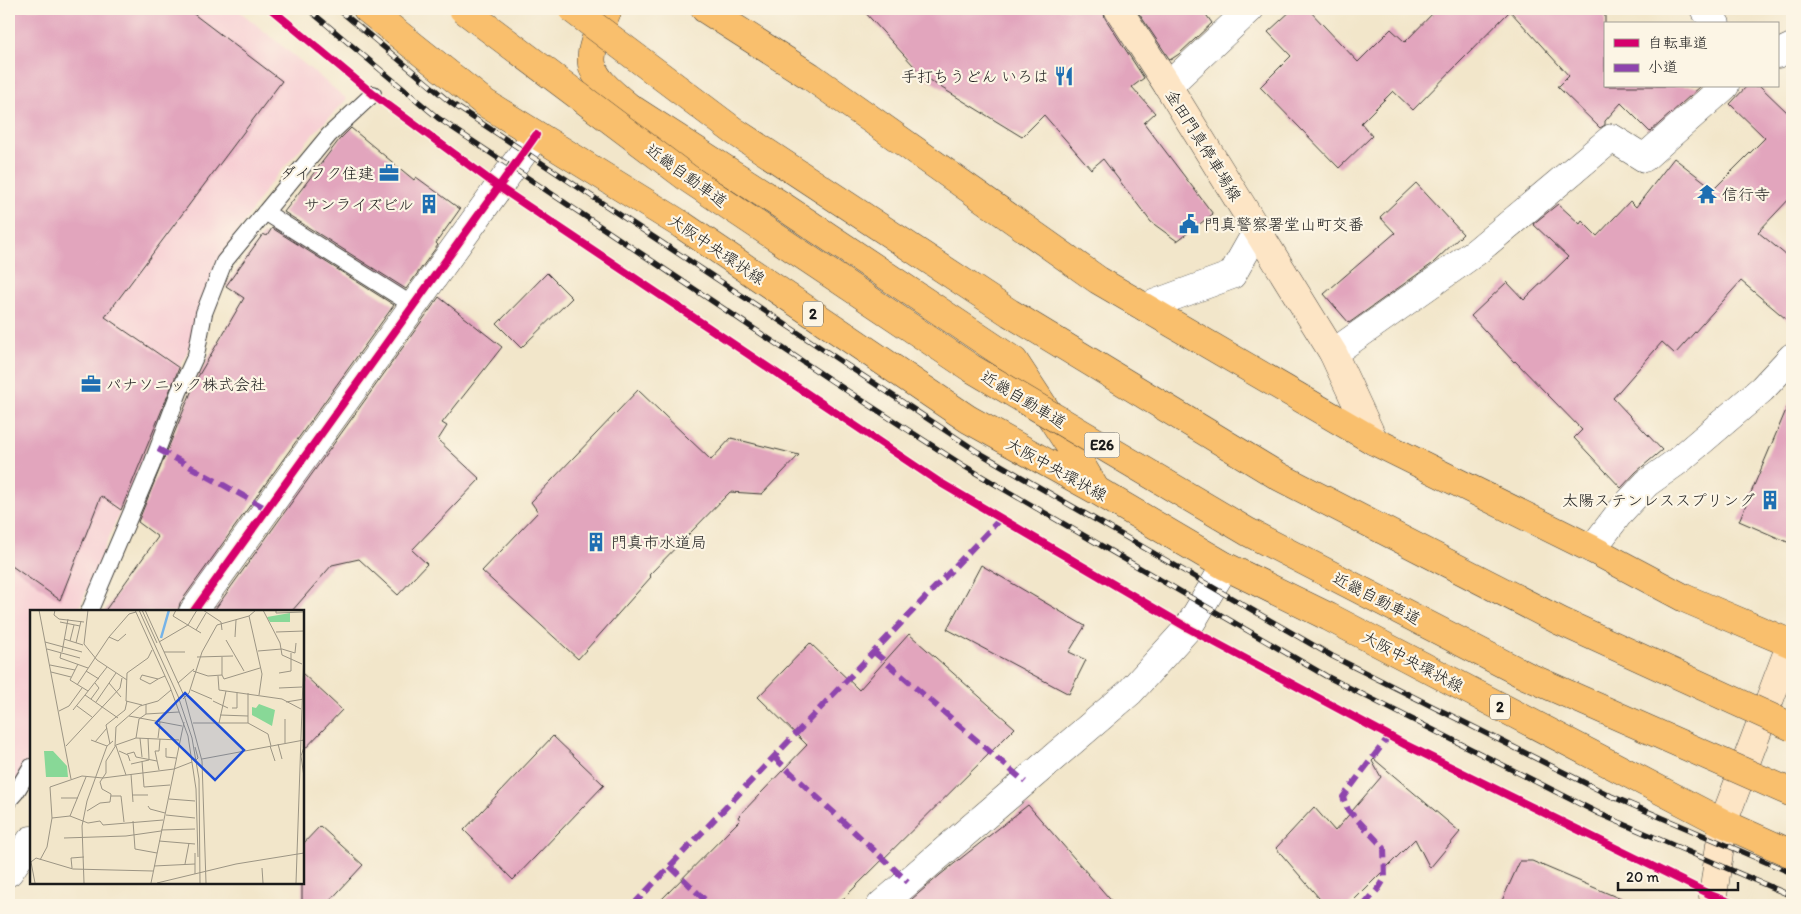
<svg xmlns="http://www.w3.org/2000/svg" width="1801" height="914" viewBox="0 0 1801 914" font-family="Itim,'Klee One',sans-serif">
<rect width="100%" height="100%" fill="#fcf5e5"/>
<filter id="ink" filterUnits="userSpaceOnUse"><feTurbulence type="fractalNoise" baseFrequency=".02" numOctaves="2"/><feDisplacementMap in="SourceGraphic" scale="10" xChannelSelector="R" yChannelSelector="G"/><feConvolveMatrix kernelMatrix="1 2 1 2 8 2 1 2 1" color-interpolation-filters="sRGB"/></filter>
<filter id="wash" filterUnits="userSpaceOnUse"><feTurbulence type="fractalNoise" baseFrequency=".0096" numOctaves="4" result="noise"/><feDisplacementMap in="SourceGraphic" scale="20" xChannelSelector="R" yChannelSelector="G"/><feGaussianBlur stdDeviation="1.12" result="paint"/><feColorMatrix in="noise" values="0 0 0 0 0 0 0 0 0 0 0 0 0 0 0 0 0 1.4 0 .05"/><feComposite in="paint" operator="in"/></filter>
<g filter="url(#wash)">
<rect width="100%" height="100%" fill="#f2e6ca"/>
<path fill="#f7cfd4" d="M9 9H237L347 99 314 133 268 186 214 268 188 350 78 611 31 612V760L9 793Z"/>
<g id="blocks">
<path fill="#e2a5bd" d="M9 9H187L282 81 105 317 179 368 121 510 101 496 60 600 9 564Z
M862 9H1103L1105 18 1144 78 1132 87 1155 113 1144 123 1213 214 1177 241 1151 222 1103 159 1091 169 1044 115 1022 137 924 77Z
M1136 9H1202L1212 23 1179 54 1170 60Z
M1293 9H1308L1358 62 1391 29 1405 42 1437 9H1605V86H1701L1650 132 1621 103 1605 121V125L1600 128 1557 86H1559L1569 76 1510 11 1413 110 1393 91 1361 123 1372 136 1339 168 1260 87 1291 56 1268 32Z
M1747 86H1760L1789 114 1792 110V196L1758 232 1792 260V324L1741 281 1675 354 1662 342 1613 398 1662 450 1636 472 1621 488 1574 438 1582 430 1515 361 1514 362 1471 316 1507 282 1524 300 1568 257 1533 224 1558 204 1580 224 1582 221 1597 236 1630 201 1636 207 1674 158 1714 189 1765 138 1730 104Z
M351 128 414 180 416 177 460 209 436 243 438 245 406 289 284 212 339 140Z
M1416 183 1463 234 1432 264 1349 323 1324 294 1395 233 1380 217Z
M272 228 394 305 180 603 178 612H104L158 537 138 522 196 380 244 298 226 286 263 234 267 236Z
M547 273 572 298 521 348 497 324Z
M439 297 502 347 442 423 447 426 438 440 480 479 412 550 427 564 398 595 359 559 332 565 291 612H213Z
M638 390 711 460 731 438 799 455 762 494 730 492 649 575 651 577 578 659 482 571 538 512 531 502Z
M1792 396V544L1739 521Z
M981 565 1085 626 1069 652 1086 660 1069 694 947 629Z
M909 634 1015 728 837 905H656L740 820 738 817 807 745 758 697 810 643 859 690Z
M302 673 342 710 302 752Z
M553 736 604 785 513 880 464 830Z
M1374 759 1460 832 1430 868 1415 839 1349 905H1325L1276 848 1314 807 1335 831 1381 777 1372 761Z
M1028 805 1115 905H905L940 875Z
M320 826 363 865 326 905H302V845Z
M1520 861H1532L1635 905H1500Z"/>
</g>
</g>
<g filter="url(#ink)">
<use href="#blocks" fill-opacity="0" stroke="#3c3a36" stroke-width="1"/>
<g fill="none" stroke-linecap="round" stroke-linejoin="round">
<defs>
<path id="service" d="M265 212 414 306
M89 612 152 464 179 392 196 355 204 313 224 262 329 135 373 94
M9 800 16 792 31 767"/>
<path id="minor" d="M1704 9 1716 24
M1777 54 1792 47
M1168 86 1250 9
M1145 307 1232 275 1257 231
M1333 353 1476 252 1612 138 1644 158 1725 86
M1592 549 1621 511 1647 483 1678 461 1762 389 1792 357
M193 612 536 135
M9 872 31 840
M881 905 1130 692 1188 628 1225 566"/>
<path id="secondary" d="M1118 9 1168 86 1333 353 1374 441
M1716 905 1713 896 1723 823 1791 643"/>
<path id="primary" d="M367 9 485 103 682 225 968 419 1096 490 1225 566 1329 617 1723 823 1792 854
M608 9C585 63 581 68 629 107L784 207 1014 361 1075 454 1096 490
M705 9 810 76 1098 280 1374 441 1592 549 1684 598 1792 644"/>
</defs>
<use href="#service" stroke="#3c3a36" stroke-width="18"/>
<use href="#minor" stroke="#3c3a36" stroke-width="29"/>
<use href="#secondary" stroke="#3c3a36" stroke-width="29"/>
<use href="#primary" stroke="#3c3a36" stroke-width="29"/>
<use href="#service" stroke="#fff" stroke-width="16"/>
<use href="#minor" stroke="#fff" stroke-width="28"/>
<use href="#secondary" stroke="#fde5c5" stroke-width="28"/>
<use href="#primary" stroke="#f9bf6d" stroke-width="28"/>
<defs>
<path id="rail" d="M308 9 438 118 832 381 964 466 1326 676 1600 814 1792 896
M338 9 451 103 978 452 1332 656 1611 796 1792 873"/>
</defs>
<use href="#rail" stroke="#1c1c1c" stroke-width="5.5"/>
<use href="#rail" stroke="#fcf5e5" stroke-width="4" stroke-dasharray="11" stroke-linecap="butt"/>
<defs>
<path id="motorway-bridge" d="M463 9 689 179 971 368 1248 532 1527 676 1792 793
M572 9 734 131 1010 313 1280 477 1560 621 1792 727"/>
</defs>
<use href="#motorway-bridge" stroke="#3c3a36" stroke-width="29" stroke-linecap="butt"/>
<use href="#motorway-bridge" stroke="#f9bf6d" stroke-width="28"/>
<path stroke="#8e44ad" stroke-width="6" stroke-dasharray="12 6" stroke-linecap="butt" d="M158 449 267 509
M874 652 1025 782
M774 757 908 882
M670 866 710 905
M633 905 1001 518
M1364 905 1379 888 1385 878 1384 848 1348 810 1343 797 1389 736"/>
<defs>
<path id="cycleway" d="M271 9 373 94 499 187 939 482 1188 628 1406 745 1713 896 1737 905
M193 612 536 135"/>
</defs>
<use href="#cycleway" stroke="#fcf5e5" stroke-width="11"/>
<use href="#cycleway" stroke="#d6006c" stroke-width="8"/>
</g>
</g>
<defs>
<symbol id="restaurant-bare" viewBox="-9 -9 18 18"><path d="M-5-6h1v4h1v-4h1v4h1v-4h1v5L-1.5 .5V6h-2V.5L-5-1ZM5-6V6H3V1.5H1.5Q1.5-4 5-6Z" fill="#1f6fb2" stroke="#fcf5e5" stroke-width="2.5" paint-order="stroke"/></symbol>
<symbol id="office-bare" viewBox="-9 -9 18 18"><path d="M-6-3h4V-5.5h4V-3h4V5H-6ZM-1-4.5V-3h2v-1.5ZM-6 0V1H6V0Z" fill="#1f6fb2" stroke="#fcf5e5" stroke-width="2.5" paint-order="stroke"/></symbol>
<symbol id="temple-bare" viewBox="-9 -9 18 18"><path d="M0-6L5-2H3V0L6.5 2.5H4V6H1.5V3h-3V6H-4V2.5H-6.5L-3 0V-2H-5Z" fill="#1f6fb2" stroke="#fcf5e5" stroke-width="2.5" paint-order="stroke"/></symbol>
<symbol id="building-bare" viewBox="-9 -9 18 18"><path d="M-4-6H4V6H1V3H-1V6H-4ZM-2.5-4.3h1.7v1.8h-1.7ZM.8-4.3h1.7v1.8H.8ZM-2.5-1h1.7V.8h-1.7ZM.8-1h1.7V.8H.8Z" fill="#1f6fb2" stroke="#fcf5e5" stroke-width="2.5" paint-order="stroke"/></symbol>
<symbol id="civic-bare" viewBox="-9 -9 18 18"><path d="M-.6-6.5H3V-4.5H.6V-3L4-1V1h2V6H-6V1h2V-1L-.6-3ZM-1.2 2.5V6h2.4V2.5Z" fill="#1f6fb2" stroke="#fcf5e5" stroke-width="2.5" paint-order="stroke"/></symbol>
</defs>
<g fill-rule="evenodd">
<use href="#restaurant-bare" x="1050" y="62" width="28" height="28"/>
<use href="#office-bare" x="375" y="159" width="28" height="28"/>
<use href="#temple-bare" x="1693" y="180" width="28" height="28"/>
<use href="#building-bare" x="415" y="190" width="28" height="28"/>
<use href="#civic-bare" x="1175" y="210" width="28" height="28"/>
<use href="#office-bare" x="77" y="370" width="28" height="28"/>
<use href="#building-bare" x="1756" y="486" width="28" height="28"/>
<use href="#building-bare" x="582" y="528" width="28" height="28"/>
</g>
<g text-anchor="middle" stroke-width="4.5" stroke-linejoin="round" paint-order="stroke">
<g fill="#fcf5e5" stroke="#5f5d58" stroke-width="1">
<rect x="803" y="301.5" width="20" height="25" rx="4"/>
<rect x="1084.5" y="432.5" width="35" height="25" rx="4"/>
<rect x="1490" y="694.5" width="20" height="25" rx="4"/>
</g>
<g font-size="15" font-weight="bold" fill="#1c1c1c">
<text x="813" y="319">2</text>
<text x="1102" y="450">E26</text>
<text x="1500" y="712">2</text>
</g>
<g font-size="16" fill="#1c1c1c" stroke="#fcf5e5" text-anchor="end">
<text x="1049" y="82">手打ちうどん いろは</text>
<text x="374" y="179">ダイフク住建</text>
<text x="1722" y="200" text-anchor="start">信行寺</text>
<text x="414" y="210">サンライズビル</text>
<text x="1204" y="230" text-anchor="start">門真警察署堂山町交番</text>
<text x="106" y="390" text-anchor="start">パナソニック株式会社</text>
<text x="1755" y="506">太陽ステンレススプリング</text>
<text x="611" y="548" text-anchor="start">門真市水道局</text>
</g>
<g font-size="16" fill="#1c1c1c" stroke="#fcf5e5">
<text transform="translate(1204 145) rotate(58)" y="6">金田門真停車場線</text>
<text transform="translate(687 175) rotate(36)" y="6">近畿自動車道</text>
<text transform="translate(717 249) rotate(34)" y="6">大阪中央環状線</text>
<text transform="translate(1024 399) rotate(31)" y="6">近畿自動車道</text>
<text transform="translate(1057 469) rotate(29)" y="6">大阪中央環状線</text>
<text transform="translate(1377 598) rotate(27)" y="6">近畿自動車道</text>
<text transform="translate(1413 661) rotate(28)" y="6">大阪中央環状線</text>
</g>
</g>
<g transform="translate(30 610)">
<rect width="274" height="274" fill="#f2e6ca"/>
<path d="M260 3V12H240L237 7ZM229 94 245 100 242 116 222 105V97L226 98ZM14 141H23L37 156 38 167H16Z" fill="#88d897"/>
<path fill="none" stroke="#75b3e8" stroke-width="2.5" d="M131 28 139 0"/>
<path fill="none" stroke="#9c9584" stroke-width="1" d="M9 0 41 169M25 0 24 5 29 9 54 12M58 0 54 34 67 50 97 70M105 0 140 77 158 126 166 179 168 247M109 0 148 86 162 128 169 169 170 273M112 0 127 33M115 0 155 88 172 151 176 273M146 0 143 6 171 23M173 0 191 12 192 20M233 0 250 33 252 45 272 54M246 0V3L274 2M219 6 232 64 229 85M30 12 50 16M166 20 176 3M246 22 274 21M79 27 88 31 96 24M205 27 206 10M34 29 53 35M196 30 214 61M40 31 44 15M15 32 52 42M129 32 158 15 167 0M46 33 51 11M17 39 50 48M228 41 252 39 265 43 266 33M32 42 38 9M134 42H155M31 43 30 48 58 58M167 47 203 46M192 47V65M48 54 40 70 58 81M20 55 45 60M77 57 55 85 88 108M56 61 69 69M163 61 178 66 192 65 194 69 230 58M21 62 41 67M249 63 261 61V43M188 66 189 80 252 89 271 99M128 69 120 74 110 69 112 65 128 69 135 66M79 73 91 87M148 73 164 59M47 75 79 27 99 4 106 2M249 78 272 77M161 80 182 89M61 89 69 78 65 73M153 89 159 83 172 42 187 15 219 6 226 0M96 91 97 63 118 48 122 40M96 91 112 95M183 91 198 98M66 92 86 63M256 92 274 89M47 96 62 107M202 98H207V82M43 100 55 85M29 101 39 96 52 78M116 104 149 102M190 105 218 106M99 106 152 116M163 113H218L238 124 241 136M189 113 196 81M218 113V83M106 128 109 109 116 104V94M110 128 112 147M118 128 119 149M128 128 130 112M61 130 77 136M65 132 77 118M255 133V109M80 134 76 115 95 100 97 91M248 134 252 149M36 136 90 78 92 68M85 136 86 117 110 96 128 91 141 80M86 136 96 165M240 136 245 151M274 137 271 146 274 167M136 138V147L146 148M89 141 98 145 100 151M97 144 104 142 106 147 127 151M172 149 274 130M112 151 114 177 140 175M165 151 168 148 165 137M101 154 119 150M129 160 125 141H129L130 129M101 164 103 192M102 185H118M81 186H91L94 212M31 188H48M139 189 165 191M118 196 120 199 135 203M57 201 70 193 80 192 81 184 72 179 70 172 76 163V151L86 135 106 128 149 130M136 205 165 208M40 206 56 167M22 208 40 206 58 213 70 211 73 215 133 210M103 211 105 239 127 243M131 220 165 219M34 228 96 226 131 221M129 231 165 234M165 243V264M10 250 17 237 22 208 20 177 52 166 73 168 144 159 162 152M155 254 159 233M124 256 165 254M42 258 41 248 54 247M232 258 233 273M5 273 1 252 6 248 43 259 123 261M54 273 52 216 57 191 77 136 83 131M121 273 154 112M127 273 206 254 274 243M266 273 274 40"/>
<path fill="#1d4ed8" fill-opacity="0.15" stroke="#1d4ed8" stroke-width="2.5" d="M155 83 214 140 185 170 126 113Z"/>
<rect width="274" height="274" fill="none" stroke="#1c1c1c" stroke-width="2.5"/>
</g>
<rect width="1801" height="914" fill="none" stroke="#fcf5e5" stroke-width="30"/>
<rect x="1604" y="22" width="175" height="65" fill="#fcf5e5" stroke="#a29e95"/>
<rect x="1614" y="39" width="25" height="8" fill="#d6006c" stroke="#a29e95"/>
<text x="1648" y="48" font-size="15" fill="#1c1c1c">自転車道</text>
<rect x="1614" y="64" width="25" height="8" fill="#8e44ad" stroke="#a29e95"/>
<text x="1648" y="72" font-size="15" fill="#1c1c1c">小道</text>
<path d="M1618 882v8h120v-8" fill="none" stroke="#1c1c1c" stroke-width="2.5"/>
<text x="1626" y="882" font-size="15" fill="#1c1c1c" stroke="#fcf5e5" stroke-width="4" paint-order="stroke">20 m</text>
</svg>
